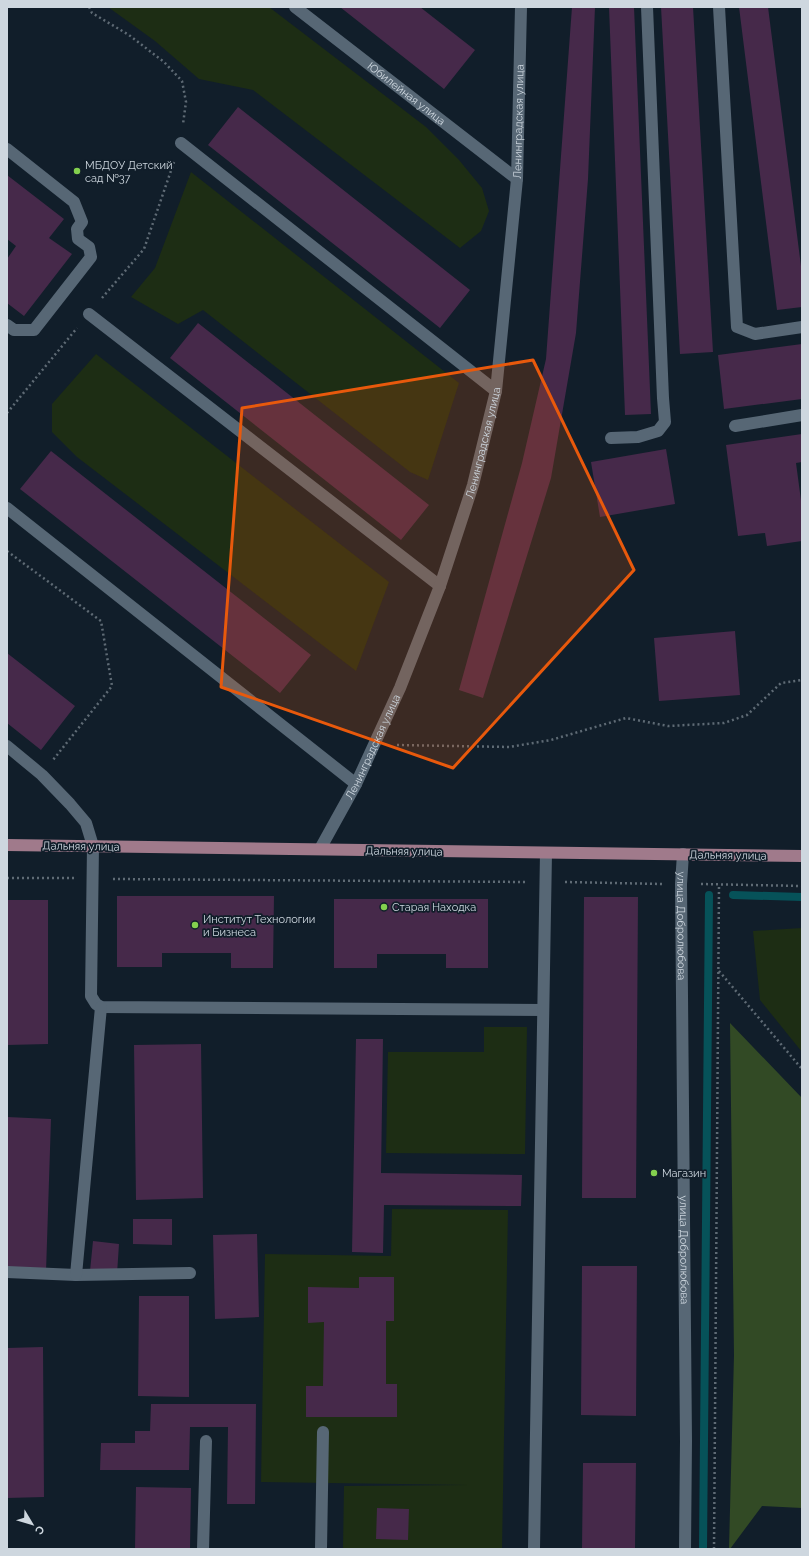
<svg xmlns="http://www.w3.org/2000/svg" width="809" height="1556" viewBox="0 0 809 1556" font-family="Raleway,sans-serif">
<rect width="100%" height="100%" fill="#111e2a"/>
<path fill="#1d2d14" d="M108 7H269L426 127 459 160 482 188 489 211 481 231 460 248 253 90 199 79 155 41Z
M191 172 459 383 428 480 410 472 203 310 178 324 131 297 155 268Z
M96 354 389 582 356 671 77 457 52 432V404Z
M802 928V1052L760 1000 753 931Z
M484 1027H527L525 1154 386 1153 388 1052H484Z
M392 1209 508 1210 502 1549H343L344 1486 467 1485 261 1482 265 1254 391 1256Z"/>
<path fill="#324a25" d="M730 1023 802 1098V1508L762 1506 730 1549H729L734 1355Z"/>
<g fill="none" stroke-linecap="round" stroke-linejoin="round">
<path stroke="#065259" stroke-width="8" d="M733 895 802 897
M703 1549 709 895"/>
</g>
<path fill="#46294a" d="M340 7H420L475 50 444 89Z
M572 7H595L588 179 576 333 551 478 483 698 459 690 522 463 546 359Z
M609 7H634L651 414 625 415Z
M661 7H693L713 352 680 354Z
M739 7H768L802 274V307L777 310Z
M238 107 470 290 440 328 208 145Z
M7 175 64 219 49 238 72 254 24 316 7 303V259L16 246 7 239Z
M198 323 429 505 401 540 170 358Z
M802 344V399L724 409 718 355Z
M802 434V462L796 463 802 508V541L767 546 765 533 738 536 726 445Z
M666 449 675 504 600 517 591 462Z
M51 451 311 655 280 693 20 489Z
M735 631 740 695 659 701 654 638Z
M7 653 75 706 41 750 7 723Z
M117 896H274L273 968H231V953H162V967H117Z
M584 897H638L636 1198H582Z
M334 899H488V968H446V954H377V968H334Z
M7 900H48V1044L7 1045Z
M356 1039H383L381 1173 522 1175 521 1206 384 1205 383 1253 352 1252Z
M201 1044 203 1198 136 1200 134 1045Z
M7 1117 51 1119 46 1272 7 1271Z
M133 1219H172V1245L133 1244Z
M257 1234 259 1317 215 1319 213 1235Z
M93 1241 119 1244 117 1274 90 1271Z
M582 1266H637L636 1416 581 1415Z
M359 1277H394V1321H386V1384H397V1417H306V1386H323L324 1322 308 1323V1287L359 1288Z
M139 1296H189V1397L138 1396Z
M43 1347 44 1497 7 1498V1348Z
M151 1404H256L255 1504H227L228 1427H190L189 1470H100L101 1443H135V1431H150Z
M583 1463H636L635 1549H582Z
M136 1487 191 1488 190 1549H135Z
M377 1508 409 1509 408 1540 376 1539Z"/>
<g fill="none" stroke-linecap="round" stroke-linejoin="round">
<path stroke="#5f6b75" stroke-width="2.5" stroke-dasharray="2 3" stroke-linecap="butt" d="M89 7 92 13 129 35 164 62 182 81 186 102 183 124
M102 298 144 249 174 162
M7 413 77 328
M7 551 101 621 112 686 53 760
M397 745 509 747 551 740 626 718 668 726 724 723 747 715 781 683 802 680
M7 878H74
M113 879 526 882
M565 882 662 884
M701 884 802 886
M719 971 802 1069
M714 1549 719 885"/>
<g stroke="#576775" stroke-width="12">
<path id="s1" d="M295 7 517 179"/>
<path d="M719 7 737 327 755 334 802 327"/>
<path d="M181 143 496 391"/>
<path d="M7 149 74 202 82 222 77 229 78 239 89 247 91 257 34 330H14L7 325"/>
<path d="M89 314 440 586"/>
<path d="M735 426 802 415"/>
<path d="M611 438 638 437 658 431 665 422 663 398 647 7"/>
<path d="M7 508 356 784"/>
<path d="M7 746 42 775 70 804 86 823 93 846 91 996 96 1004 101 1007 543 1010"/>
<path id="s2" d="M320 849 356 784 400 688 440 586 473 485 496 391 517 179 521 7"/>
<path id="s3" d="M683 854 681 884 686 1441 685 1549"/>
<path d="M7 1272 76 1275 190 1273"/>
<path d="M76 1275 101 1007"/>
<path d="M203 1549 206 1441"/>
<path d="M321 1549 323 1432"/>
<path d="M534 1549 546 853"/>
</g>
<path stroke="#a07a8b" stroke-width="12" d="M7 845 802 856"/>
</g>
<path fill="#e8590c" fill-opacity="0.2" stroke="#e8590c" stroke-width="3" stroke-linejoin="round" d="M533 360 634 570 453 768 221 687 242 408Z"/>
<g fill="#83d04e" stroke="#111e2a" stroke-width="1.5">
<circle cx="77" cy="171" r="4"/>
<circle cx="384" cy="907" r="4"/>
<circle cx="195" cy="925" r="4"/>
<circle cx="654" cy="1173" r="4"/>
</g>
<g text-anchor="middle" stroke-width="3.5" stroke-linejoin="round" paint-order="stroke">
<g font-size="11" fill="#ced7df" stroke="#111e2a">
<text dy="4" stroke="none"><textPath href="#s1" startOffset="141">Юбилейная улица</textPath></text>
<text dy="4" stroke="none"><textPath href="#s2" startOffset="763">Ленинградская улица</textPath></text>
<text dy="4" stroke="none"><textPath href="#s2" startOffset="439">Ленинградская улица</textPath></text>
<text dy="4" stroke="none"><textPath href="#s2" startOffset="115">Ленинградская улица</textPath></text>
<text transform="translate(81 846) rotate(1)" y="4">Дальняя улица</text>
<text transform="translate(404 851) rotate(1)" y="4">Дальняя улица</text>
<text transform="translate(728 855) rotate(1)" y="4">Дальняя улица</text>
<text dy="4" stroke="none"><textPath href="#s3" startOffset="72">улица Добролюбова</textPath></text>
<text dy="4" stroke="none"><textPath href="#s3" startOffset="396">улица Добролюбова</textPath></text>
</g>
<g font-size="11" fill="#ced7df" stroke="#111e2a" text-anchor="start">
<text x="85" y="169">МБДОУ Детский<tspan x="85" dy="13">сад №37</tspan></text>
<text x="392" y="911">Старая Находка</text>
<text x="203" y="923">Институт Технологии<tspan x="203" dy="13">и Бизнеса</tspan></text>
<text x="662" y="1177">Магазин</text>
</g>
</g>
<rect width="809" height="1556" fill="none" stroke="#ced7df" stroke-width="16"/>
<g transform="translate(32 1524) rotate(128)" stroke="#111e2a" stroke-width="3" paint-order="stroke">
<path d="M0-3L7 15L0 10L-7 15Z" fill="#ced7df"/>
<text y="-6" font-size="11" font-weight="bold" text-anchor="middle" fill="#ced7df">С</text>
</g>
</svg>
